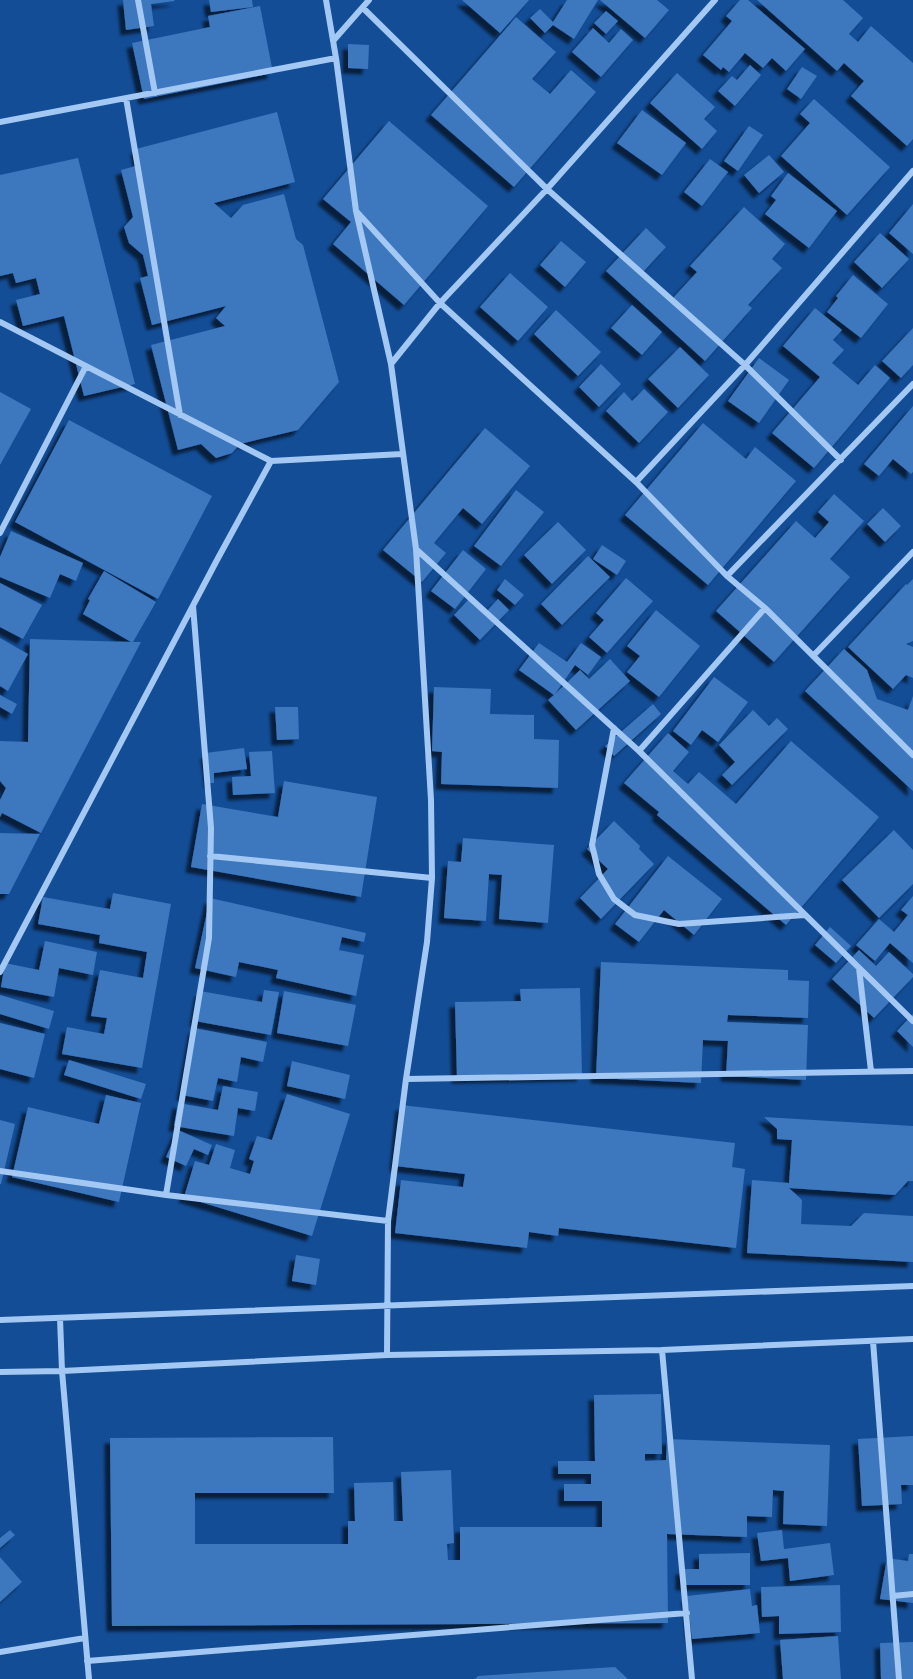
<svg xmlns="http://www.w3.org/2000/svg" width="913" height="1679" viewBox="0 0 913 1679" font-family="Manrope,sans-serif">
<defs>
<filter id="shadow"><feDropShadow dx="-5.5" dy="5.5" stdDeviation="1.5" flood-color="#0009"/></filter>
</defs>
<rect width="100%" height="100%" fill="#134d96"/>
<path fill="#3c77be" filter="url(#shadow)" d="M123 0H174L175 1 151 4 154 26 126 30Z
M209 0H252L253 7 211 12Z
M462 0H529L500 33Z
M567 0H598L574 39 553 25 545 33 530 18 540 9 553 22Z
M600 0H657L669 10 645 38Z
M740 0H748L805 49 786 71 772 58 763 68 745 53 729 72 723 67 721 70 703 55 732 21 726 16Z
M757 0H843L863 18 849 34 858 42 871 26 913 63V139L907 146 851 96 864 81 844 63 837 71Z
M260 6 273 73 144 99 132 43 210 27 208 16Z
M606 11 618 21 606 34 594 23Z
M516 17 556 52 532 79 550 94 571 70 596 92 514 187 431 115Z
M593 28 609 43 621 29 633 40 601 77 572 52Z
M348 44 369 45 368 69 348 68Z
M750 65 761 75 735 106 718 91 732 76 737 80Z
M802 67 817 76 801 99 787 89Z
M677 73 715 107 704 119 717 131 702 149 650 103Z
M814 99 890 167 847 215 781 156 810 123 800 114Z
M642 110 686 143 662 175 617 143Z
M277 112 295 182 214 203 231 218 243 205 284 194 296 239 303 245 339 382 298 430 240 444 232 453 216 458 201 444 178 450 151 345 225 326 216 318 226 306 152 325 140 278 148 276 143 255 129 243 124 227 133 217 121 170 139 165 136 149Z
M389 121 488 206 404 305 333 244 351 222 323 199Z
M749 126 763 135 738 171 724 161Z
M769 155 784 172 759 193 744 175Z
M78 158 135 384 84 396 64 316 23 326 16 300 40 294 36 278 16 283 13 273 0 276V175Z
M710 159 728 172 702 206 684 192Z
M788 173 837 211 809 248 765 214 776 200 771 196Z
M913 204V254L889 233Z
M744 207 785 244 772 259 782 268 748 305 752 308 705 361 606 271 646 228 666 247 643 272 672 299 697 272 690 266Z
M880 233 909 259 882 288 854 262Z
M561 241 586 262 565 287 540 265Z
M510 273 548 307 518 341 480 307Z
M853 275 888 304 861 338 827 312 838 298 836 296Z
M632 305 662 332 642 355 611 328Z
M815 308 842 330 833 340 844 350 832 363 858 385 875 365 890 378 814 468 772 433 820 377 783 346Z
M556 310 601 352 578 376 534 334Z
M913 328V365L901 378 882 361Z
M680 347 709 375 678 408 648 379Z
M759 358 789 380 759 423 728 401Z
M601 364 621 384 599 407 579 387Z
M644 389 668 412 639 443 606 411 624 392 632 401Z
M0 392 31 409 0 465Z
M913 406V472L911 474 893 459 879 476 864 464Z
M69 420 212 496 158 599 15 522Z
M703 423 746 459 755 447 796 481 708 585 625 515Z
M485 428 530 466 482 524 463 508 434 543 446 553 422 582 383 550Z
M516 490 544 512 501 566 474 546Z
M834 494 864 521 830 559 850 577 774 662 716 611 796 521 815 538 829 522 818 512Z
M883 508 901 526 885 542 867 524Z
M558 522 586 550 552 584 524 555Z
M11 531 83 563 76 581 60 574 50 598 0 577V557Z
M602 545 626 561 617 575 593 559Z
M463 550 486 569 455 609 431 591Z
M588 556 610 577 562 625 541 604Z
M104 571 156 602 133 642H141L41 833 2 813 0 817V800L6 788 0 781V741L28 742 30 639 131 642 83 614 90 600 88 599Z
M626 578 653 601 607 653 589 637 604 620 596 613Z
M505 579 524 595 515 605 497 590Z
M913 579V641L906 644 913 647V678L906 675 893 689 848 647 906 584 907 585Z
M0 583 42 605 23 639 0 627Z
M470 598 485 613 498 599 509 610 480 640 454 615Z
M656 610 700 646 659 697 627 672 640 656 627 646Z
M0 638 28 654 8 691 0 686Z
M539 643 567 662 581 643 601 657 588 675 575 665 555 694 580 670 589 679 610 659 630 681 576 730 548 700 554 695 519 670Z
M844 649 867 670 877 699 908 710 913 696V791L805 691Z
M714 677 748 702 718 742 702 730 691 745 673 731Z
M434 687 491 689 490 714 534 715V739L559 740 558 788 441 784 442 752 432 751Z
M0 695 17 704 12 714 0 707Z
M653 704 661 714 614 756 605 746Z
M275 707H298L299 739 277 740Z
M753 710 769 726 777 718 788 729 732 785 722 775 735 762 719 745Z
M668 733 689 752 673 771 688 784 699 772 736 804 791 741 879 817 786 925 657 815 659 812 624 783Z
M244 748 247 769 214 773V783H210L206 753Z
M272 751 275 793 233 795 232 777 251 776 249 752Z
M284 781 377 797 361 897 191 867 202 804 278 817Z
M614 821 640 846 639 849 654 864 601 919 580 898 608 869 587 849Z
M894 830 913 850V884L879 918 842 880Z
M0 833 40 834 9 894H0Z
M463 838 554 845 548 923 499 919 502 875 489 874 486 921 444 918 448 861 461 862Z
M668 856 722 899 694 935 664 910 639 942 615 924Z
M113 893 171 904 142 1068 62 1054 67 1027 104 1034 107 1018 91 1016 100 970 143 978 147 952 99 943 100 935 38 924 43 897 110 909Z
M913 896V963L890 943 875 961 856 945 879 919 894 932 908 915 901 910Z
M210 898 366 933 364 942 342 937 339 950 364 955 356 996 276 978 278 970 239 962 236 977 195 968Z
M830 927 851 946 836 963 815 945Z
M45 941 97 952 93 975 59 968 54 997 1 987 5 963 39 970Z
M859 950 876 966 889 952 913 974V977L874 1018 832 979Z
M601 962 788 970V980L809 981 808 1018 728 1015 727 1022 808 1025 806 1080 726 1076 728 1041 703 1040 701 1083 596 1078Z
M580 988 582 1076 457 1078 455 1002 521 1001 520 989Z
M264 990 279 992 271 1035 195 1021 200 991 262 1002Z
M284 991 356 1005 348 1046 277 1033Z
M0 995 54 1011 49 1029 0 1014Z
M913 1014V1047L897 1031Z
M0 1023 45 1034 34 1078 0 1069Z
M194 1028 267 1042 263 1062 241 1057 237 1082 218 1078 213 1101 182 1095Z
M69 1060 146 1084 141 1099 64 1075Z
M292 1061 350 1075 345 1099 287 1086Z
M223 1086 258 1092 255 1111 238 1108 234 1136 174 1126 178 1103 218 1110Z
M287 1094 350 1114 312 1236 184 1197 195 1161 209 1165 216 1144 235 1150 230 1168 250 1174 254 1161 249 1159 257 1136 272 1140Z
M106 1095 141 1103 119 1202 12 1177 28 1107 99 1124Z
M401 1105 735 1143 732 1167 745 1169 736 1248 559 1228 558 1236 529 1232 527 1248 395 1233 401 1180 463 1187 465 1174 395 1166Z
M764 1117 913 1126V1181H908L895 1195 789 1188 802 1200 801 1224 851 1226 864 1213 913 1216V1262L747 1253 752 1180 789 1183 792 1140 777 1139V1129Z
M0 1120 15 1124 1 1184H0Z
M178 1130 212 1145 208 1155 194 1149 186 1166 166 1157Z
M296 1255 320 1259 316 1285 292 1281Z
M661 1394 662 1454H645V1461L666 1460 667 1439 830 1445 827 1526 783 1524 784 1491 773 1490 772 1517 747 1516V1537L667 1534 668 1623 112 1626 110 1438 333 1437 334 1493H195V1544H348V1521H355L354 1483 393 1482 394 1521H403L401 1472 451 1470 454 1543 447 1544 448 1560H460V1527H602V1501H564V1484H591V1474H558V1461H595L594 1395Z
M913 1436V1485H901L902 1504 862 1506 858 1439Z
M10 1530 15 1535 0 1548V1538Z
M782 1530 784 1549 830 1543 834 1575 790 1581 788 1558 761 1561 757 1533Z
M750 1553V1585H681V1569H699V1554Z
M909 1554H913V1603L880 1599 887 1558 908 1561Z
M0 1557 22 1582 0 1602Z
M840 1585 841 1632 779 1634V1616L762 1617 761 1587Z
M750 1589 752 1606 757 1605 760 1633 692 1639 687 1596Z
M838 1636 841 1679H783L780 1640Z
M913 1642V1679H881L880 1643Z
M615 1667 628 1679H475L478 1676Z"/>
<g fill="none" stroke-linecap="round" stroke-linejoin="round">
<path stroke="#a3c8f3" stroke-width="6" d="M138 0 155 93
M326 0 336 58 356 211 391 364 416 549 431 800 432 878 427 942 406 1079 388 1221 387 1355
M363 8 547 189 745 365 841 460
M333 41 369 0
M126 98 180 415
M0 122 336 58
M356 211 440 303 636 482 727 576 765 608 913 755
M0 322 271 461 402 454
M391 364 440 303 547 189 715 0
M636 482 745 365 913 171
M0 533 86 366
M417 550 639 751 913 1021
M727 576 913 384
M813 656 913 552
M614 728 592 845 599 874 614 899 635 915 679 924 805 915
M639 751 765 608
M210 856 432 878
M859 968 871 1071
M0 972 217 560 271 461
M406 1079 913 1071
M0 1171 166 1195 388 1221
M166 1195 209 938 211 828 193 606
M60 1318 62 1371 89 1679
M0 1320 913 1286
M873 1341 899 1679
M662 1350 692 1679
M0 1372 62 1371 387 1355 662 1350 913 1339
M893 1596 913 1594
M0 1652 85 1638
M87 1661 687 1613"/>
</g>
</svg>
